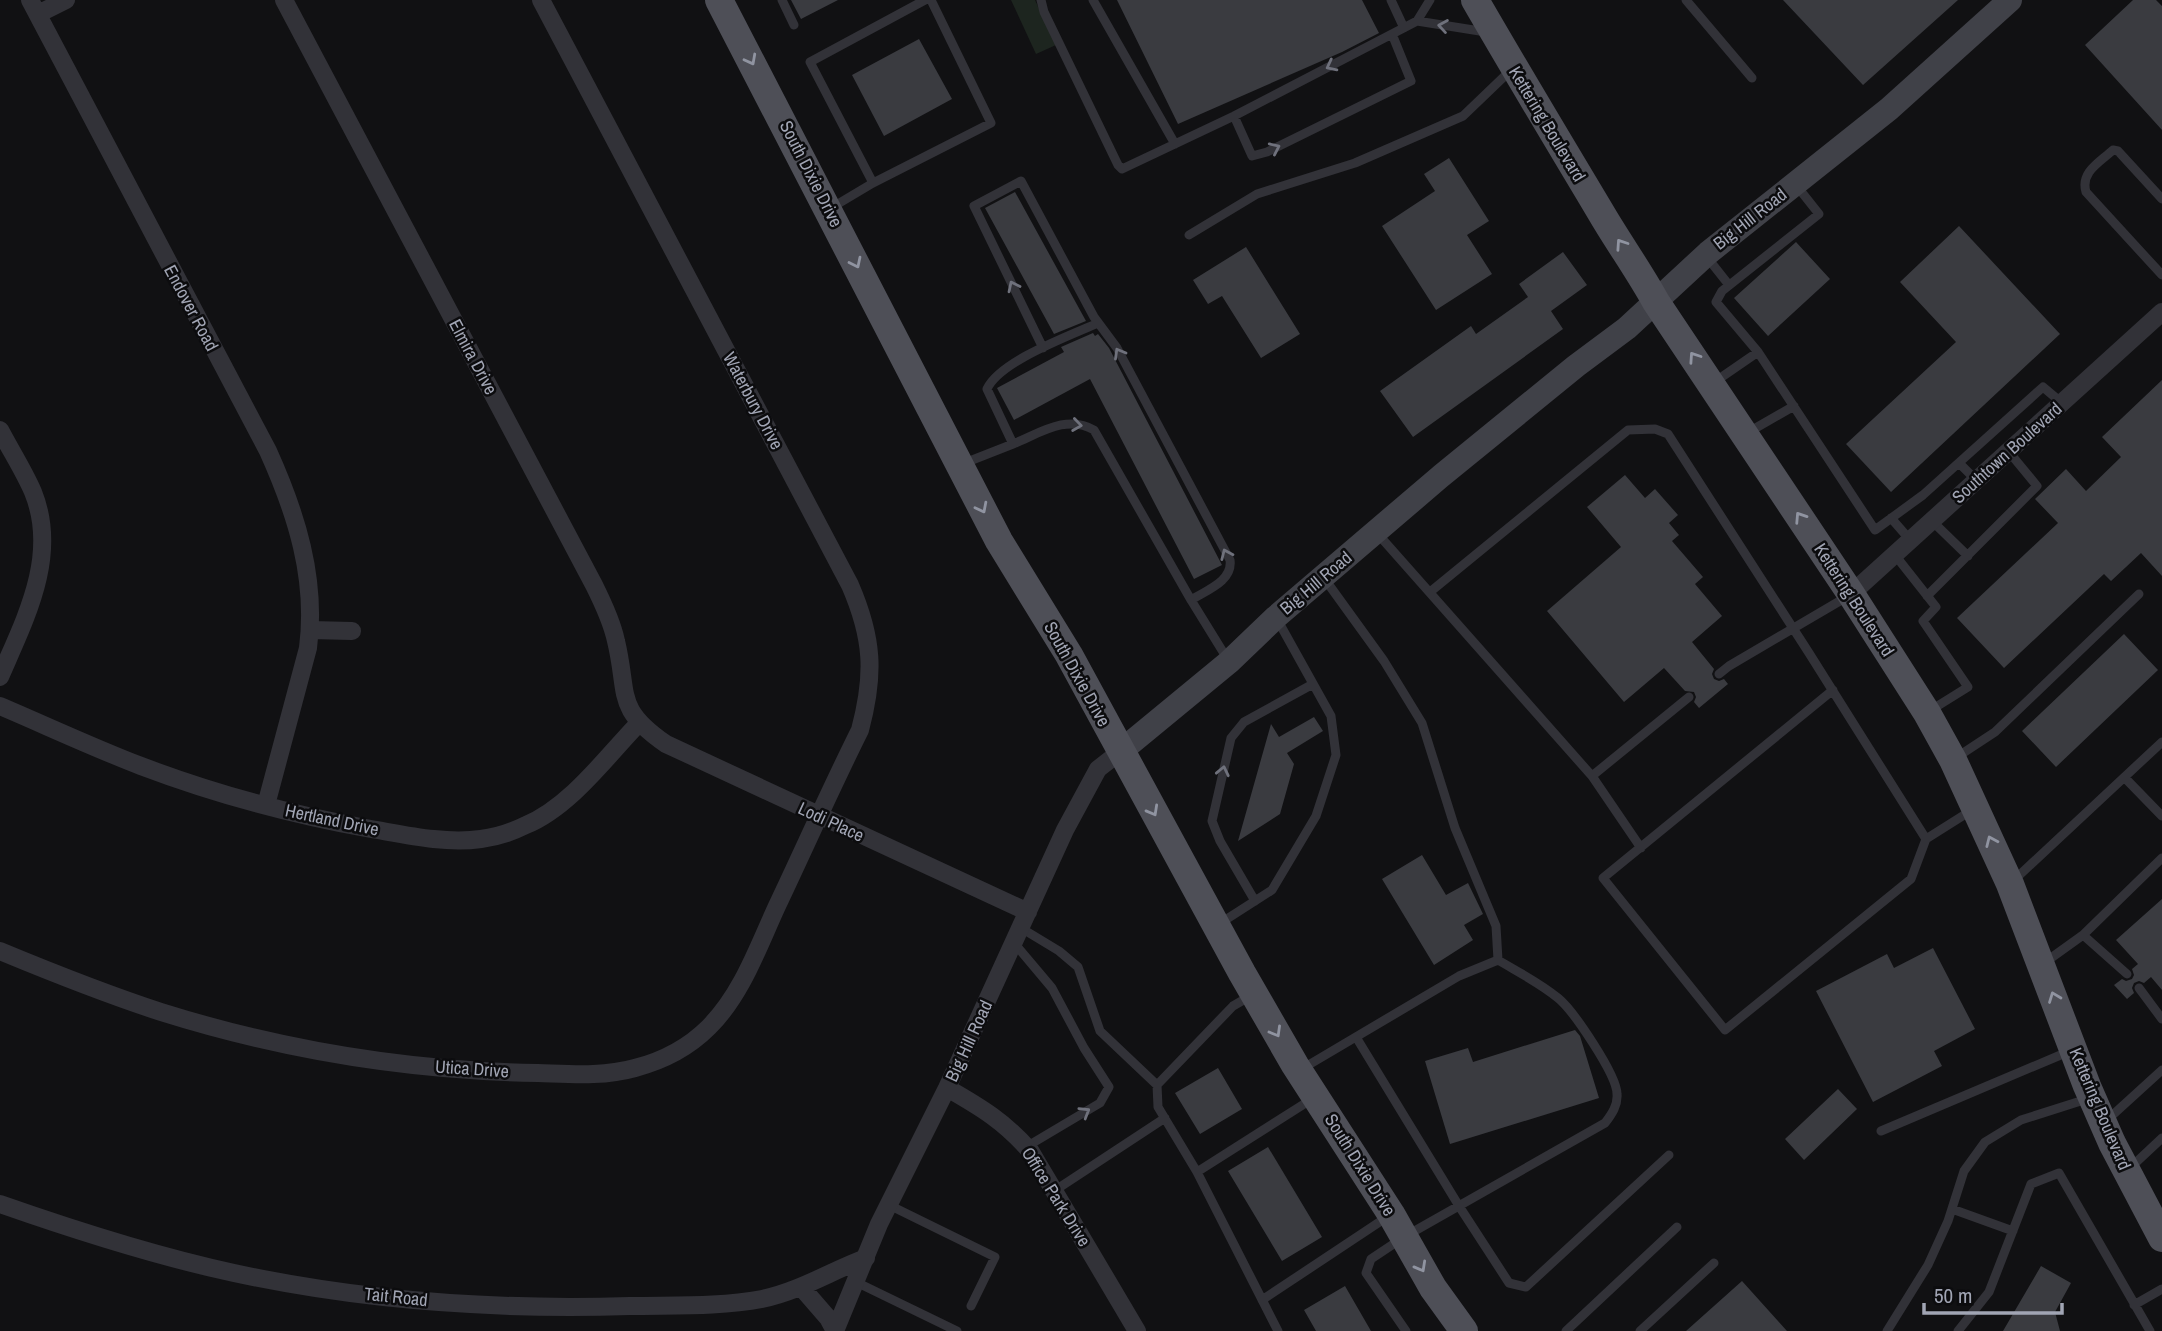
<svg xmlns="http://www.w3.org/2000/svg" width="2162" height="1331" viewBox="0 0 2162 1331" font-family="'Archivo Narrow',sans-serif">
<rect width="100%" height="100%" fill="#111113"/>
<path fill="#1d251f" d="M1011 0H1035L1056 45 1036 54Z"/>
<path fill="#3a3b40" d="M791 0H838L801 19Z
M1117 0H1362L1379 33 1342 52 1178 124Z
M1783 0H1958L1863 85Z
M2133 0H2156L2162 6V130L2085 45Z
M919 39 952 99 884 136 852 75Z
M1449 158 1489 221 1467 235 1492 274 1436 310 1382 226 1435 191 1424 174Z
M1015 192 1086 321 1054 334 985 208Z
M1959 226 2060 334 1891 492 1846 444 1956 342 1900 282Z
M1796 242 1830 279 1768 336 1734 298Z
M1246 247 1300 334 1261 358 1222 296 1208 304 1193 280Z
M1563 252 1587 285 1551 311 1563 329 1413 437 1380 391 1471 326 1476 334 1528 297 1519 284Z
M1093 333 1095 336 1098 334 1109 348 1222 565 1194 579 1090 379 1014 420 997 388 1064 352 1061 347Z
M2162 380V576L2141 553 2111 581 2104 574 2004 668 1957 618 2058 523 2035 499 2066 469 2086 491 2121 457 2102 437Z
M1625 475 1645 498 1655 489 1678 515 1669 523 1679 535 1672 541 1703 577 1695 584 1722 616 1692 642 1714 669 1712 674 1714 679 1719 681 1724 679 1728 684 1699 708 1694 702 1696 697 1694 692 1685 691 1664 668 1624 702 1547 611 1621 547 1587 507Z
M2124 634 2158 670 2056 767 2022 731Z
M1314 717 1323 731 1287 753 1294 764 1280 814 1238 841 1271 724 1279 737Z
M1422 855 1446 895 1468 883 1483 914 1464 925 1473 940 1434 965 1382 879Z
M2162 899V990L2151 977 2144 983 2139 981 2134 983 2132 988 2134 993 2127 999 2114 985 2122 979 2126 981 2132 979 2134 975 2132 969 2138 964 2116 940Z
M1933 948 1975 1029 1934 1051 1942 1066 1873 1102 1816 991 1887 954 1894 968Z
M1575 1030 1580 1036 1599 1098 1450 1144 1425 1061 1468 1048 1473 1062Z
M1218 1068 1242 1109 1200 1134 1175 1093Z
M1838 1089 1857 1109 1804 1160 1785 1139Z
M1268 1147 1322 1237 1282 1261 1228 1171Z
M2041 1266 2071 1283 2055 1312 2060 1331H2003Z
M1742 1281 1787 1331H1686Z
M1345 1286 1371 1331H1316L1304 1310Z"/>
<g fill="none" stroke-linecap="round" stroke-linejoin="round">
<path stroke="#323238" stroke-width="9" d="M782 0 794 25
M1041 0 1044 12 1118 165 1122 169 1234 116 1417 21
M1093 0 1175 144
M1391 0 1404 28
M1430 0 1417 21 1486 32
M1686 0 1752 78
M1234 116 1252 156 1267 152 1411 81 1392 34
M873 183 810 62 925 0
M2162 199 2118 151 2113 150C2100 162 2080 172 2086 192L2162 275
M831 208 873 183 991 123 931 0
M1189 235 1257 194 1355 163 1463 116 1512 69
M1706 256 1729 285
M1043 348 974 206 1021 181 1094 317 1117 348 1230 560C1233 581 1207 590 1191 600
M1758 352 1716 302 1722 291 1819 214 1796 185
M1713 383 1758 352 1875 530 1923 495 2043 387 2062 403
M1747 433 1794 406
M1013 444C1040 433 1067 414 1094 430L1191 600 1228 660
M1959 463 1977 481
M962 464 1013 444 987 389C1000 361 1069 336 1098 323
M1891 518 1911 541
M1932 521 1968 556
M1377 533 1592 776 1689 697
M1895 555 1936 607 1923 621 1968 687 1931 710
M1324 578 1384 661 1422 723 1455 828 1496 926 1498 960
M1430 592 1628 430 1655 429 1668 434 1809 653 1926 839 1911 879 1725 1030 1603 878 1833 690
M1927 596 2037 486 2009 452
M1719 674 1729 666 1850 595
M1954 759 1995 732 2139 594
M1592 776 1641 848
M2125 778 2162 816
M1926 839 1972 810
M2012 882 2162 742
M1255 901 1220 841 1212 821 1231 738 1244 722 1313 684
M1219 924 1272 890 1316 816 1336 755 1331 716 1277 619
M1021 928 1059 951 1078 967 1100 1031 1157 1085
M2083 935 2162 858
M1014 943 1052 988 1084 1048 1109 1087 1100 1103 1026 1147
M2044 963 2083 935 2127 974
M2139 988 2162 1019
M1252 995 1233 1006 1157 1085 1158 1107 1197 1172 1278 1331
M1356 1037 1459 1206 1509 1283 1526 1287 1669 1155
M1300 1070 1459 976 1498 960C1518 972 1540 983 1558 998 1573 1010 1617 1075 1617 1094 1618 1105 1612 1114 1605 1123L1404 1237 1371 1259 1366 1273 1406 1331
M2106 1121 2162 1070
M1881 1131 2070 1051
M2130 1168 2162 1138
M1197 1172 1312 1099
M1054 1191 1165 1118
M889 1205 995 1257 971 1306
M1952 1209 2013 1231
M856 1282 957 1331
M1262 1300 1387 1217
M2134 1305 2162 1289
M1566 1331 1677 1227
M1640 1331 1714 1263
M1887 1331 1928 1265 1948 1221 1964 1171 1985 1142 2021 1120 2087 1099
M1958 1331 1989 1292 2031 1184 2059 1173 2150 1331"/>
<path stroke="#323238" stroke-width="18" d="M30 0 268 451C296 513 317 578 308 648L266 805
M284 0 594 585C603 603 612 622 616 641 629 695 614 708 666 744L1028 912
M38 14 66 0
M0 430C11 451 24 471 33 492 59 556 25 619 0 677
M1851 594 2162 312
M311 630 352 631
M0 706C47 726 94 748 141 766 215 794 293 815 371 829 406 835 445 844 481 839 497 837 512 832 526 825 570 807 607 756 639 723
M0 951C53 973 106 994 161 1012 282 1050 412 1071 538 1073 570 1074 603 1077 635 1068 662 1061 689 1047 709 1027 742 994 758 947 777 906 805 847 831 788 860 730 875 674 873 638 850 585L541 0
M947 1088C982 1108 1005 1122 1031 1152L1137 1331
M0 1204C77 1231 155 1256 234 1273 363 1301 498 1310 630 1306 674 1305 720 1307 762 1299 800 1291 831 1271 866 1258
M802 1288 828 1318 835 1331
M835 1331 879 1224 947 1088 1065 830 1098 769 1121 751"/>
<path stroke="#404148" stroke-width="24" d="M1121 751 1229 662 1276 617 1441 476 1576 366 1627 328 1708 253 1889 109 2010 0"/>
<path stroke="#4e4f57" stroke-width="28" d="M719 0 999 541 1069 655 1242 973 1295 1065 1391 1214 1433 1288 1464 1331
M1475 0C1516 71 1558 141 1600 211 1618 242 1639 271 1656 302L1851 594 1927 713 1953 760 2010 884 2087 1086 2112 1143 2162 1238"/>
</g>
<defs><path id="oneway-chevron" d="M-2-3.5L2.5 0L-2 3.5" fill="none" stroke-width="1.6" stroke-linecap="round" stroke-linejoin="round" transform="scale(1.75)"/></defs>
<g stroke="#6f717c">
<use href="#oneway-chevron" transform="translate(1443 26) rotate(-171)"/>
<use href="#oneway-chevron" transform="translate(1331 66) rotate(153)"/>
<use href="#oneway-chevron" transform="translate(1275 148) rotate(-25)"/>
<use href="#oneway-chevron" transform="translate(1013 286) rotate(-116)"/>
<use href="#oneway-chevron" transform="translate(1119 353) rotate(-120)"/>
<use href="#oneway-chevron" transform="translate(1077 425) rotate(8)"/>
<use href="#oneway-chevron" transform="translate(1226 554) rotate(-114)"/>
<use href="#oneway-chevron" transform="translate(1223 771) rotate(-78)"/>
<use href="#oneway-chevron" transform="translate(1085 1112) rotate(-31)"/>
</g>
<g stroke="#9094a1">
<use href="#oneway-chevron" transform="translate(751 60) rotate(62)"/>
<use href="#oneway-chevron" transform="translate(1621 244) rotate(-124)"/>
<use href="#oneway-chevron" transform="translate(856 263) rotate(64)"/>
<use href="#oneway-chevron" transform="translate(1694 357) rotate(-124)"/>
<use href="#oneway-chevron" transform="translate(982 508) rotate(63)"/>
<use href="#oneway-chevron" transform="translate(1800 517) rotate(-123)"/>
<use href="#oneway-chevron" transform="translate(1153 811) rotate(61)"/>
<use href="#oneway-chevron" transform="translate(1991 841) rotate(-114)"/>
<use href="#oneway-chevron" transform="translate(2054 997) rotate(-111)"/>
<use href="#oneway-chevron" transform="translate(1276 1032) rotate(60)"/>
<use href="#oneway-chevron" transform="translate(1421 1267) rotate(61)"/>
</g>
<g text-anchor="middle" stroke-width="5" stroke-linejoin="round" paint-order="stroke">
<g font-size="18" fill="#a1a5b4" stroke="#0c0c0e">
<text transform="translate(1547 124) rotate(59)" y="6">Kettering Boulevard</text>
<text transform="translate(811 174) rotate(63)" y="6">South Dixie Drive</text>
<text transform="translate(1750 219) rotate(-38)" y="6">Big Hill Road</text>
<text transform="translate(191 308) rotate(62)" y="6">Endover Road</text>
<text transform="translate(473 357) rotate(62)" y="6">Elmira Drive</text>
<text transform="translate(753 401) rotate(62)" y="6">Waterbury Drive</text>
<text transform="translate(2007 453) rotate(-42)" y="6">Southtown Boulevard</text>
<text transform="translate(1316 583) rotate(-40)" y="6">Big Hill Road</text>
<text transform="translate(1854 600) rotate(57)" y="6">Kettering Boulevard</text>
<text transform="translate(1077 674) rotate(61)" y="6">South Dixie Drive</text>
<text transform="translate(332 820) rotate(12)" y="6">Hertland Drive</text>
<text transform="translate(831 822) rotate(25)" y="6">Lodi Place</text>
<text transform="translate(969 1041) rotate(-65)" y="6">Big Hill Road</text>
<text transform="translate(472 1069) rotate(4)" y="6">Utica Drive</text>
<text transform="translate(2100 1109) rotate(67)" y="6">Kettering Boulevard</text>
<text transform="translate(1360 1165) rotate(58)" y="6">South Dixie Drive</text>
<text transform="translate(1056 1197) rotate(58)" y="6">Office Park Drive</text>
<text transform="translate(396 1297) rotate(6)" y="6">Tait Road</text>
</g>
</g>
<path d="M1924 1303v10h138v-10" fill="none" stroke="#a1a5b4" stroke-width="3.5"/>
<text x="1934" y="1303" font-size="21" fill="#a1a5b4" stroke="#0c0c0e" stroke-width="5" paint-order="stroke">50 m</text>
</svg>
